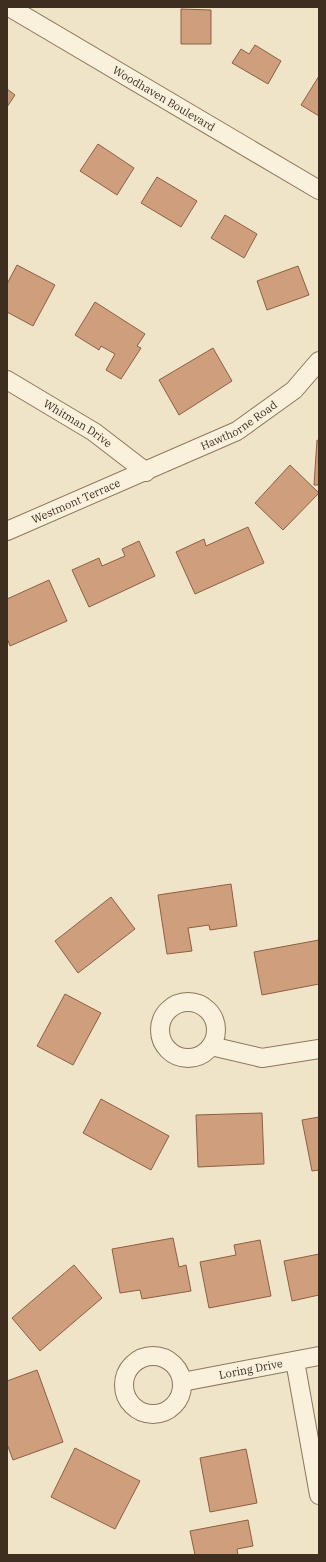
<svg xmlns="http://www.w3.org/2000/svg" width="326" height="1562" viewBox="0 0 326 1562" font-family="'IBM Plex Serif',serif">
<rect width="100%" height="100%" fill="#f0e4c8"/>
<path fill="#cf9f7d" stroke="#8d5f41" d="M181 9 211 10V44H181Z
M255 45 281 61 268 84 232 63 241 49 249 54Z
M319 76V116L301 105Z
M7 89 15 95 7 107Z
M98 144 134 168 117 195 80 171Z
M157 177 197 201 181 227 141 203Z
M225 215 257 234 244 258 211 238Z
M17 265 55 285 33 326 7 312V284Z
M298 266 309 295 267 310 257 281Z
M95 302 145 334 137 346 141 348 121 379 106 370 115 354 101 346 99 350 75 335Z
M213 348 232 381 179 415 159 380Z
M317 440 319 441V485H314Z
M290 465 319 493 283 530 255 503Z
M248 527 264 563 195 594 176 552 204 539 206 546Z
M139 541 155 576 89 607 72 570 99 558 102 566 125 556 122 549Z
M49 580 67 621 10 646 7 638V599Z
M231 884 237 926 210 930 209 925 188 928 192 951 167 954 158 895Z
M111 897 135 929 78 973 55 941Z
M319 940V984L262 995 254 952Z
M65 994 101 1013 73 1065 37 1046Z
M101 1099 169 1136 151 1170 83 1133Z
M262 1113 264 1164 198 1167 196 1115Z
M319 1117V1170L312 1171 302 1120Z
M173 1238 179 1267 186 1265 191 1291 142 1299 140 1290 120 1293 112 1249Z
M260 1240 271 1296 209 1308 200 1262 236 1255 234 1245Z
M319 1254V1295L292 1301 284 1261Z
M74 1265 102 1298 40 1351 12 1318Z
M37 1370 63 1442 13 1460 7 1444V1381Z
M75 1448 140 1481 115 1529 51 1497Z
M246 1449 257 1503 210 1512 200 1458Z
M248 1520 253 1546 237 1549 238 1555H195L190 1531Z"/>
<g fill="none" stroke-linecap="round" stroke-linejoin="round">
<defs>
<g id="street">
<path id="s1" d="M9 7 319 190"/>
<path id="s2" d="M7 380 94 432 146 472"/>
<path id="s3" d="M7 531 237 431 294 390 319 361"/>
<circle cx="188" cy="1030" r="28"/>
<path d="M211 1046 262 1058 319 1049"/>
<circle cx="153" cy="1385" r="29"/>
<path d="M295 1361 319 1495"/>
<path id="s4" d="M182 1382 319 1356"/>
</g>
</defs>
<use href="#street" stroke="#8d765c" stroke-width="20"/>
<use href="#street" stroke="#faf1dc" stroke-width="18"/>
</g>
<g text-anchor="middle" stroke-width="3.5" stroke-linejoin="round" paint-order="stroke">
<g font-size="11" fill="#3d2e20" stroke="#f7eed8">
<text dy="4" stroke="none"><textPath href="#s1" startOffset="180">Woodhaven Boulevard</textPath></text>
<text dy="4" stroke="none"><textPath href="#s2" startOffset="83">Whitman Drive</textPath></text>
<text dy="4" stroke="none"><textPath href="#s3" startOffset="255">Hawthorne Road</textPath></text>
<text dy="4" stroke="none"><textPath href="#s3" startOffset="75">Westmont Terrace</textPath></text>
<text dy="4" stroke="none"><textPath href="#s4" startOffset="70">Loring Drive</textPath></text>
</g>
</g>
<rect width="326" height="1562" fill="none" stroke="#3d2e20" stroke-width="16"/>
</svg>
